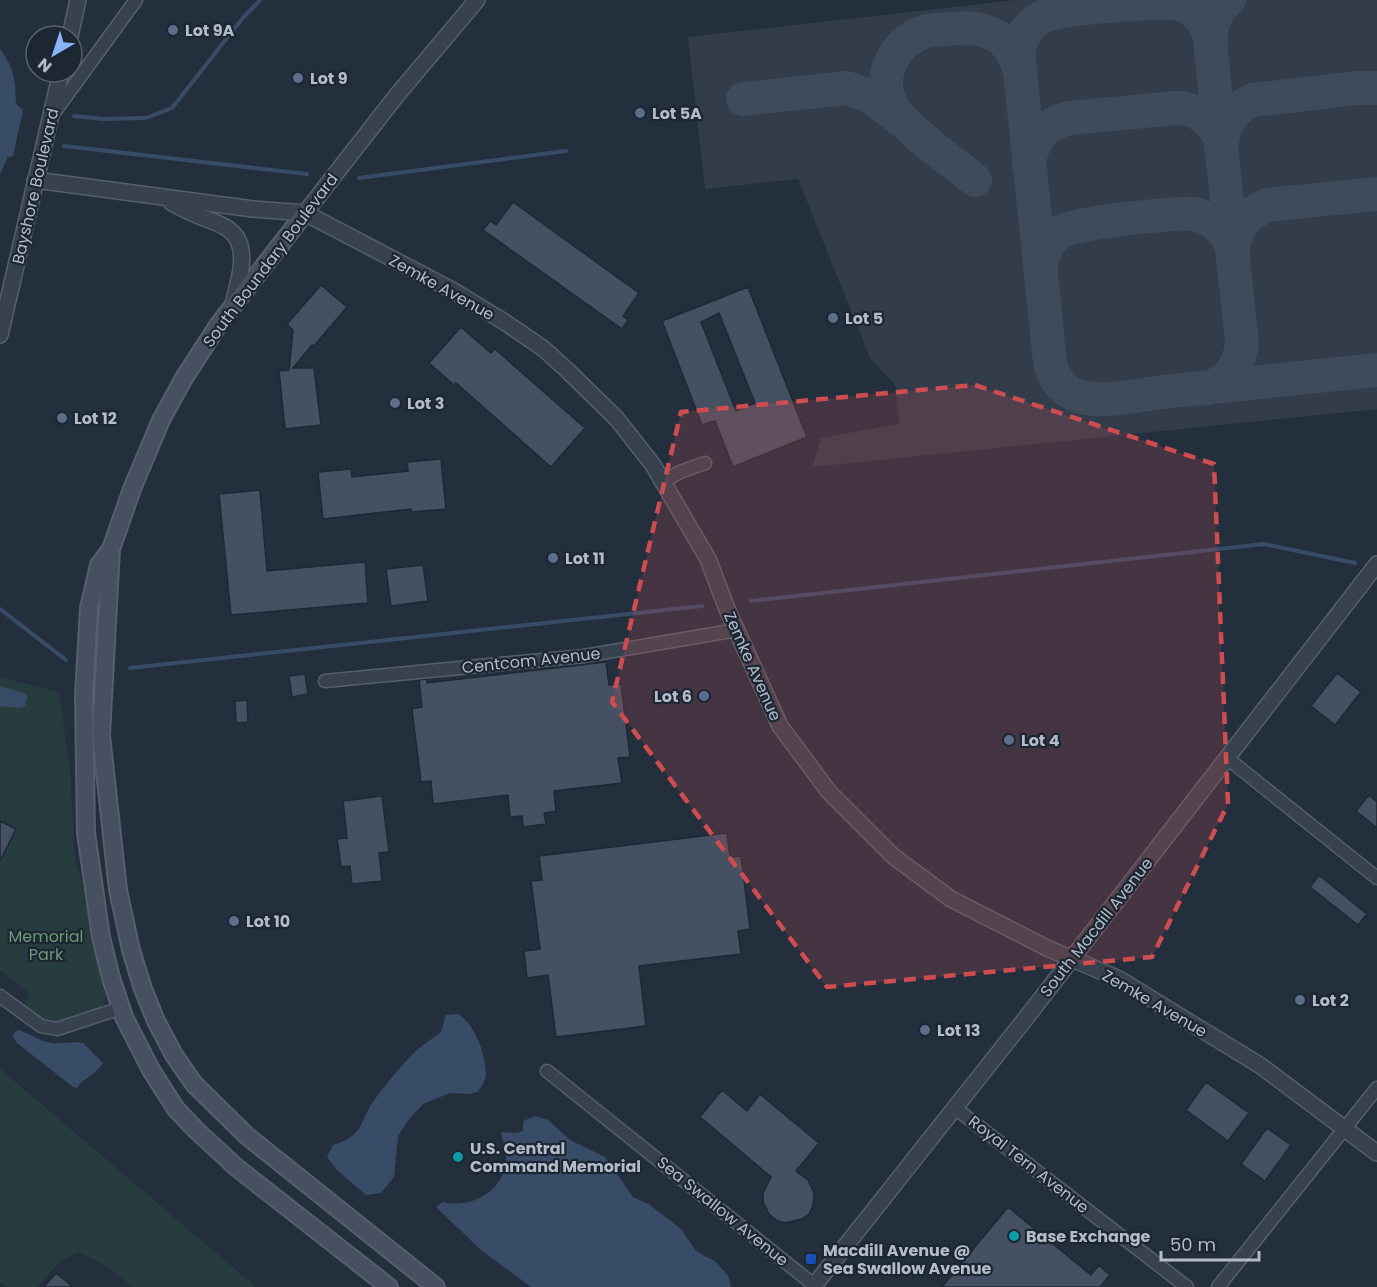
<svg xmlns="http://www.w3.org/2000/svg" width="1377" height="1287" viewBox="0 0 1377 1287" font-family="Poppins,sans-serif">
<rect width="100%" height="100%" fill="#242f3e"/>
<path fill="#323c4b" d="M1015 0H1377V409L812 467 821 438 899 424 896 386 870 358 798 179 705 189 688 37Z"/>
<path fill="#263c3f" d="M0 677 59 692 70 770 75 861 81 877 91 935 105 994C106 999 105 1004 101 1007 92 1014 59 1025 47 1022 38 1019 31 1012 24 1006L30 994 0 970Z
M0 1069 256 1287H133L106 1266 79 1252 61 1260 37 1287H7L0 1282Z"/>
<path fill="#394c67" d="M0 49C15 69 15 80 16 104L23 110 13 156 8 157 0 174Z
M0 686 24 693 27 696 25 706 20 708 0 706Z
M458 1014C476 1026 485 1053 486 1074 486 1080 481 1087 478 1092L468 1094 450 1093 423 1104 409 1119 398 1136 394 1177 381 1193 366 1195 337 1170 327 1157 333 1145C365 1136 359 1121 375 1099 386 1084 399 1068 412 1055 421 1045 431 1040 441 1032L446 1015Z
M19 1030C30 1033 40 1042 52 1043 62 1044 72 1041 83 1043L103 1063C95 1076 84 1077 77 1088L73 1087 17 1043 13 1037 14 1032Z
M535 1116 548 1120 570 1140 605 1157 633 1197 650 1205 681 1229 696 1251 716 1262 729 1277 731 1287H531L481 1250 436 1207 443 1202C472 1209 504 1191 506 1160 507 1149 502 1141 501 1132L516 1133 523 1131V1121Z"/>
<g fill="none" stroke-linecap="round" stroke-linejoin="round">
<path stroke="#394c67" stroke-width="4" d="M74 116 104 119 146 118 172 108 242 19 260 0
M64 146 307 174
M359 178 566 151
M751 601 1264 544 1355 563
M0 609 66 660
M130 668 702 606"/>
<path stroke="#3f4a5a" stroke-width="34" d="M1211 43C1210 26 1215 10 1229 0
M743 99 847 88 870 96 901 120
M1222 145C1223 123 1233 109 1253 100L1357 88H1377
M1029 165C1031 140 1045 123 1070 118L1175 108C1198 108 1216 122 1222 145
M975 180C954 163 905 129 893 108 876 79 892 45 921 33 930 29 940 30 948 29 983 25 1009 33 1019 69
M1233 251C1235 228 1246 214 1267 205L1377 194
M1041 271C1041 255 1047 241 1061 232 1076 222 1173 213 1194 214 1214 219 1228 231 1233 251
M1209 388C1230 379 1240 365 1242 342L1209 32C1202 19 1194 8 1180 4 1163 0 1074 8 1054 13 1048 14 1042 17 1037 20 1023 30 1018 44 1019 61L1050 362C1053 379 1065 393 1082 397 1104 403 1140 395 1163 392 1235 385 1306 377 1377 370"/>
</g>
<path fill="#455162" stroke="#1f2835" stroke-width="1.5" fill-rule="evenodd" d="M513 202 639 293 623 316 628 320 622 329 483 230 490 221 496 225Z
M321 285 347 307 314 346 312 345 293 368H314L321 425 285 429 279 371 289 370 293 330 287 324Z
M748 287 807 437 733 467 715 421 702 425 662 321ZM719 313 755 403 736 411 701 322Z
M461 327 491 353 495 349 585 428 551 467 456 383 454 385 429 363Z
M441 459 446 509 412 512 411 509 323 519 318 472 351 469 352 477 408 471 407 462Z
M260 490 267 571 365 562 368 603 231 615 219 494Z
M423 565 428 601 391 606 386 569Z
M606 662 609 685 621 684 630 757 618 758 622 783 554 791 556 811 544 813 546 824 523 827 522 816 510 817 508 795 433 804 431 781 421 782 412 709 422 707 419 680 427 679V683Z
M1337 673 1361 692 1335 725 1311 706Z
M305 674 308 694 292 697 289 676Z
M247 700 248 722 236 723 235 701Z
M1369 795 1377 802V828L1356 811Z
M382 796 389 852 379 853 382 881 352 884 350 866 341 867 339 852 337 839 347 838 343 801Z
M0 821 16 829 0 861Z
M727 833 730 857 741 856 750 929 738 931 741 954 639 966 646 1026 556 1037 548 975 527 978 524 951 540 949 531 881 542 880 539 856Z
M1319 875 1367 914 1358 925 1310 887Z
M1206 1082 1249 1113 1228 1141 1186 1110Z
M722 1090 747 1111 760 1094 819 1143 796 1171 808 1180 814 1193 813 1206 809 1214 802 1219 784 1223 776 1220 769 1214 763 1202V1193L771 1177 700 1117Z
M1267 1128 1291 1145 1265 1181 1241 1164Z
M1008 1207 1091 1275 1099 1265 1110 1275 1100 1287H942Z
M56 1273 73 1287H44Z"/>
<g fill="none" stroke-linecap="round" stroke-linejoin="round">
<defs>
<path id="minor" d="M53 114 136 0
M663 481 680 472 705 463
M325 681 584 656 737 630
M1227 758 1377 878
M0 996 41 1026 57 1029 121 1008
M547 1071 814 1285
M955 1108 1187 1287
M1218 1287 1377 1088"/>
<path id="tertiary" d="M70 36 78 0
M35 180 253 209 305 213 452 290 503 321 544 349 569 372 617 419 653 465 708 559 727 609 780 726 829 792 893 856 951 899 1047 948 1119 979 1261 1066 1377 1153
M172 203C181 208 191 213 201 217 218 223 239 229 241 251 244 268 236 289 233 306
M305 213 397 95 477 0
M0 335 61 72
M813 1287 1026 1018 1377 564"/>
<path id="secondary" d="M305 213 219 324 184 378 161 420 132 489 111 549 101 735 118 890 131 950 143 989 156 1021 174 1055 194 1084 247 1136 436 1287
M111 549 99 565 89 608 84 695 86 833 101 937 111 978 124 1017 151 1070 176 1109 197 1131 236 1167 389 1287"/>
</defs>
<use href="#minor" stroke="#565f6c" stroke-width="15"/>
<use href="#tertiary" stroke="#565f6c" stroke-width="18"/>
<use href="#secondary" stroke="#565f6c" stroke-width="20"/>
<use href="#minor" stroke="#38414e" stroke-width="12"/>
<use href="#tertiary" stroke="#38414e" stroke-width="15"/>
<use href="#secondary" stroke="#465061" stroke-width="16"/>
</g>
<path fill="#ce4d50" fill-opacity="0.2" stroke="#ce4d50" stroke-width="4.5" stroke-dasharray="12 8" stroke-linejoin="round" d="M975 385 1214 464 1228 804 1152 957 827 987 612 702 681 412Z"/>
<g fill="#5c6f8a" stroke="#1d2633" stroke-width="2">
<circle cx="173" cy="30" r="6"/>
<circle cx="298" cy="78" r="6"/>
<circle cx="640" cy="113" r="6"/>
<circle cx="833" cy="318" r="6"/>
<circle cx="395" cy="403" r="6"/>
<circle cx="62" cy="418" r="6"/>
<circle cx="553" cy="558" r="6"/>
<circle cx="704" cy="696" r="6"/>
<circle cx="1009" cy="740" r="6"/>
<circle cx="234" cy="921" r="6"/>
<circle cx="1300" cy="1000" r="6"/>
<circle cx="925" cy="1030" r="6"/>
</g>
<g fill="#0f9aa8" stroke="#1d2633" stroke-width="2">
<circle cx="458" cy="1157" r="6"/>
<circle cx="1014" cy="1236" r="6"/>
</g>
<rect fill="#1a4fb4" stroke="#1d2633" stroke-width="2" x="805" y="1253" width="12" height="12" rx="3"/>
<g text-anchor="middle" stroke-width="4.5" stroke-linejoin="round" paint-order="stroke">
<g font-size="16" font-weight="bold" fill="#b4bcc9" stroke="#1d2633" text-anchor="start">
<text x="185" y="36">Lot 9A</text>
<text x="310" y="84">Lot 9</text>
<text x="652" y="119">Lot 5A</text>
<text x="845" y="324">Lot 5</text>
<text x="407" y="409">Lot 3</text>
<text x="74" y="424">Lot 12</text>
<text x="565" y="564">Lot 11</text>
<text x="692" y="702" text-anchor="end">Lot 6</text>
<text x="1021" y="746">Lot 4</text>
<text x="246" y="927">Lot 10</text>
<text x="1312" y="1006">Lot 2</text>
<text x="937" y="1036">Lot 13</text>
<text x="470" y="1154">U.S. Central<tspan x="470" dy="18">Command Memorial</tspan></text>
<text x="1026" y="1242">Base Exchange</text>
<text x="823" y="1256">Macdill Avenue @<tspan x="823" dy="18">Sea Swallow Avenue</tspan></text>
</g>
<g font-size="16" fill="#b4bcc9" stroke="#1d2633">
<text transform="translate(35 186) rotate(-77)" y="6">Bayshore Boulevard</text>
<text transform="translate(270 260) rotate(-53)" y="6">South Boundary Boulevard</text>
<text transform="translate(442 287) rotate(29)" y="6">Zemke Avenue</text>
<text transform="translate(531 660) rotate(-6)" y="6">Centcom Avenue</text>
<text transform="translate(753 666) rotate(66)" y="6">Zemke Avenue</text>
<text transform="translate(1096 927) rotate(-52)" y="6">South Macdill Avenue</text>
<text transform="translate(1155 1003) rotate(30)" y="6">Zemke Avenue</text>
<text transform="translate(1029 1164) rotate(38)" y="6">Royal Tern Avenue</text>
<text transform="translate(723 1211) rotate(39)" y="6">Sea Swallow Avenue</text>
</g>
<g font-size="16" fill="#6b9a76" stroke="#1d2633">
<text x="46" y="942">Memorial<tspan x="46" dy="18">Park</tspan></text>
</g>
</g>
<g transform="translate(54 54) rotate(219)"><circle r="28" fill="#1d2633" stroke="#59626f" stroke-width="1.5"/>
<path d="M0-4.5L10 22L0 15L-10 22Z" fill="#8ab4f8"/>
<text y="-9" font-size="16" font-weight="bold" text-anchor="middle" fill="#b4bcc9">N</text>
</g>
<path d="M1161 1251v9h98v-9" fill="none" stroke="#b4bcc9" stroke-width="3"/>
<text x="1170" y="1251" font-size="18" fill="#b4bcc9" stroke="#1d2633" stroke-width="4.5" paint-order="stroke">50 m</text>
</svg>
